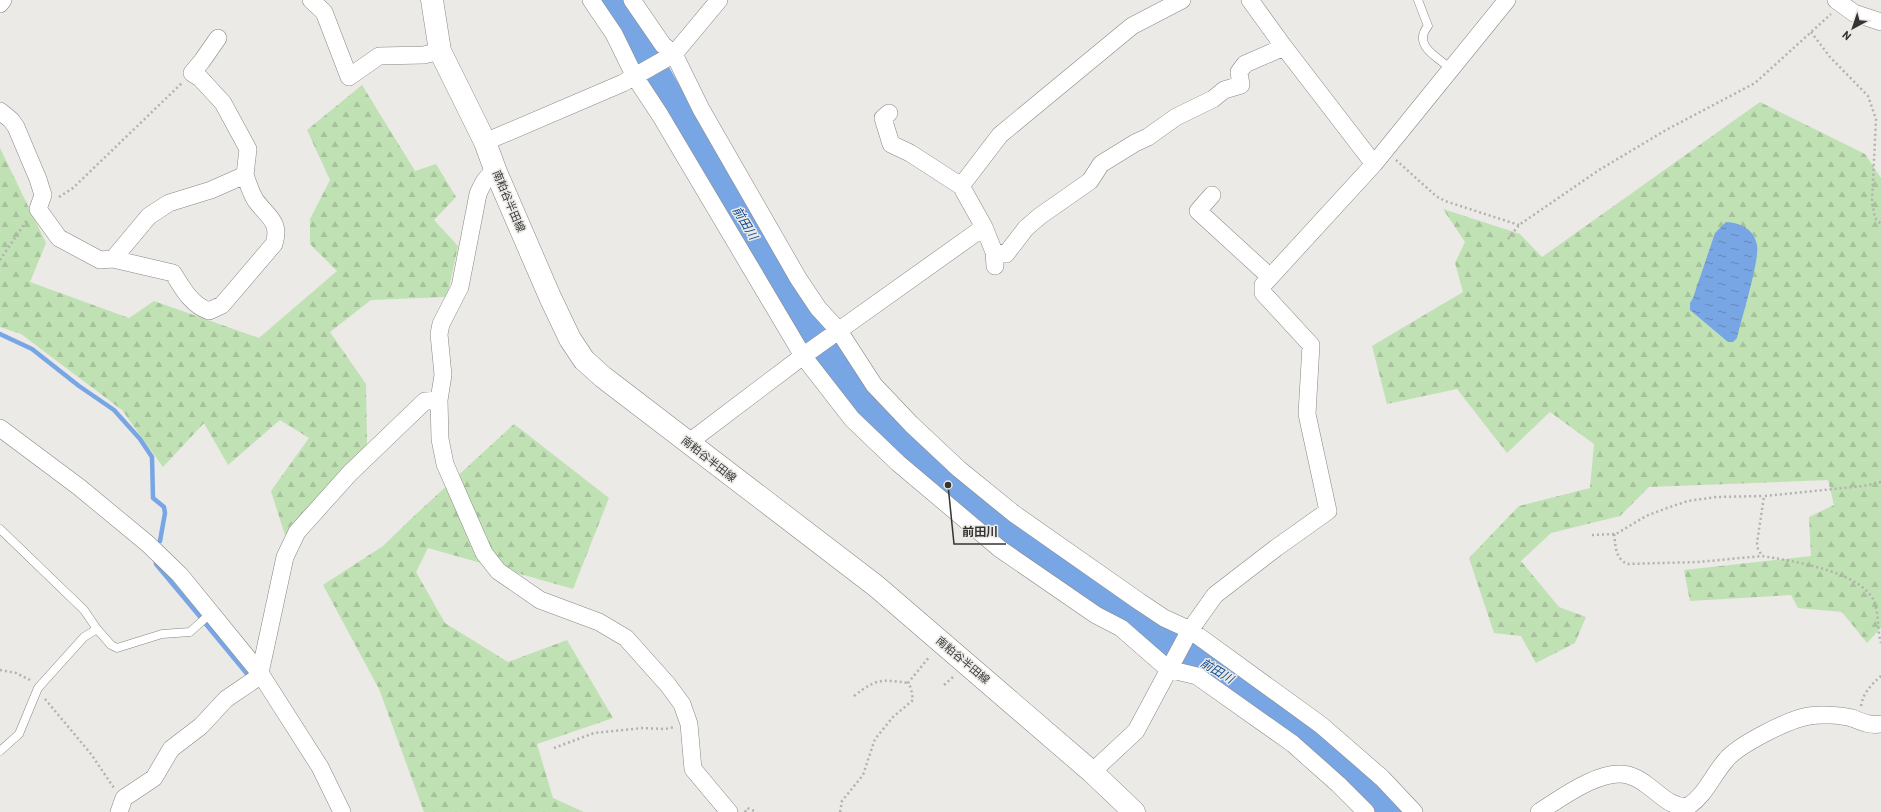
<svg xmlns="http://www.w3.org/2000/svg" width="1881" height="812" viewBox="0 0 1881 812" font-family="Barlow,'Noto Sans JP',sans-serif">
<defs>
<pattern id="forest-firs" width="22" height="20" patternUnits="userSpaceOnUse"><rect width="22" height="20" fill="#c0e1b4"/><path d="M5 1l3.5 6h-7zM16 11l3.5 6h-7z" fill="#a6c29b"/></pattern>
<pattern id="water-ripples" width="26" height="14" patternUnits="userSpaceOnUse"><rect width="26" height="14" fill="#78a6e4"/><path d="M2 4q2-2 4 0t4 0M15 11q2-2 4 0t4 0" fill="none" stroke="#6388b9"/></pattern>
</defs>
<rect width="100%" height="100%" fill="#ebeae6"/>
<path fill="url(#forest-firs)" d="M362 85 415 171 436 164 456 197 434 220 458 246 447 297 371 300 330 332 366 384 367 445 285 535 271 491 309 438 280 420 228 465 204 423 163 467 122 410 21 334 0 327V148L46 243 30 282 129 318 154 301 259 338 337 271 310 244V219L330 180 307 130Z
M1760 102 1865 154 1881 178V628L1867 643 1842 612 1798 608 1791 595 1690 601 1684 570 1811 556 1809 517 1834 505 1828 480 1649 487 1620 516 1551 533 1521 561 1559 607 1586 617 1575 643 1536 663 1521 636 1494 633 1469 558 1519 506 1590 488 1594 444 1550 412 1507 453 1457 389 1387 404 1372 346 1463 292 1455 263 1465 242 1443 209 1520 234 1542 257Z
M514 424 609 498 573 589 428 548 416 572 445 623 508 662 567 640 613 718 537 744 553 798 584 812H424L379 689 323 585 383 546 414 516Z"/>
<path fill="url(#water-ripples)" d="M1726 222C1741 223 1754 229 1757 245 1760 259 1741 321 1737 338L1733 342H1728L1690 310V303L1693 298 1715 233Z"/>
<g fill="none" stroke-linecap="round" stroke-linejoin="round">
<path stroke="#78a6e4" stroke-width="4.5" d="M0 334 32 349 79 386 114 410 140 439 152 457 153 498 164 507 165 513 160 541
M156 560V564L202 619
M205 623 248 675"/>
<path stroke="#78a6e4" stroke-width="27" d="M611 0 658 75 765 260 795 308 835 365 883 422 948 485 999 525 1142 627 1228 677 1284 717 1350 772 1390 812"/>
<defs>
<path id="lane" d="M1418 0 1428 26C1412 45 1437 57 1450 68
M0 529 84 610 97 629 111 645 117 648 162 634 190 632 211 613
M0 751 19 734 38 688 84 637 97 629"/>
<path id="street" d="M311 0 324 12 349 77 379 56 424 55 440 51
M591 0 614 34 635 77 660 115 803 356 852 419 898 463 1000 549 1096 615 1121 628 1168 669 1197 676 1293 744 1338 784 1366 812
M632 0 663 45 674 54 701 109 798 278 818 308 839 331 874 385 911 424 959 469 1013 513 1140 602 1164 618 1190 630 1321 725 1382 778 1414 812
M1836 0 1854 13 1881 22
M0 4 3 0
M1284 47 1374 164
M0 111 11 120 16 127 38 179 43 195 38 209 59 238 100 260 113 259 149 216 169 203 211 190 245 175 248 149 223 103 200 78 192 73 202 61 218 38
M889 113 883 118 891 144 910 153 961 186 1000 135 1132 26 1182 0
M485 142 623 83 674 54 719 0
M496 172C486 175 482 185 478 194L460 287 441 324 439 334 443 375 439 400 440 439 445 464 484 553 498 571 540 600 599 622 626 638 668 685 682 704 689 724 693 769 729 812
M1212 195 1198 211 1270 277
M984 227 994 252 995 266
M994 252 1006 254 1026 228 1040 216 1090 181 1101 164 1135 143 1148 137 1176 117 1213 99 1224 90 1241 85 1239 72 1245 64 1284 47 1250 0
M113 259 173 273C182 287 191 305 209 311L222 305 274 244C281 222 268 217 256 201 251 194 248 183 245 175
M0 428 79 487 148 544 180 575 260 673 320 767 342 812
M688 443 803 356 984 227 961 186
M1092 772 1136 731 1190 630 1215 595 1276 548 1328 511 1307 414 1311 345 1263 293V285L1374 164 1507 0
M119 812 124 798 154 778 171 749 201 726 226 699 254 680 260 673 285 557 297 532 350 473 425 401 439 400
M1539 812C1561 798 1601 768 1628 775 1635 777 1642 781 1647 785 1661 795 1669 806 1687 807 1705 796 1712 776 1726 760 1738 745 1789 719 1809 716 1821 714 1840 715 1852 718 1862 722 1870 726 1881 724"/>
<path id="secondary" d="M432 0 440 51 485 142 496 172 550 297 570 339 584 360 603 377 876 586 1092 772 1134 812"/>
</defs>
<use href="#lane" stroke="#888783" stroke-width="9"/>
<use href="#street" stroke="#888783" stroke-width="18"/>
<use href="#secondary" stroke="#888783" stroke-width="23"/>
<path stroke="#b2b1ae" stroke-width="2.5" stroke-dasharray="2 3" stroke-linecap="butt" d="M1811 32 1830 57 1868 96 1876 119 1872 202 1875 218 1881 224
M1396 160 1436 196 1445 201 1519 225
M59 197 73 188 182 83
M1508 239 1519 225 1599 170 1666 130 1755 83 1831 14
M0 260 27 220
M1881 482 1863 486 1764 496 1757 543 1758 549 1762 556C1792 561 1860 571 1874 601 1879 613 1877 630 1881 643
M1614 534C1616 547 1615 558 1627 564L1698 562 1762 556
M1592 535 1616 534 1646 516 1667 508 1688 501 1716 497 1764 496
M0 670 16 673 30 680
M944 685 954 676
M854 696C876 679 880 679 908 683
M45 699 91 754 114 788
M1861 706C1863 693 1871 685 1881 676
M554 748 594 733 642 728 665 729 674 727
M745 812 747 808 757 812
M840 812 842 801 863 775 875 739 893 717 913 700 911 688 908 683 930 656"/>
<use href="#lane" stroke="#fff" stroke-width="8"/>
<use href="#street" stroke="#fff" stroke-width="17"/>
<use href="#secondary" stroke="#fff" stroke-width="22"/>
</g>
<g text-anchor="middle" stroke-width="3" stroke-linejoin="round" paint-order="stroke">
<g font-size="11" fill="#353433" stroke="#ebeae6">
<text transform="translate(509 201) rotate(67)" y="4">南粕谷半田線</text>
<text transform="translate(709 459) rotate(38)" y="4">南粕谷半田線</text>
<text transform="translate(963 660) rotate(40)" y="4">南粕谷半田線</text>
</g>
<g font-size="12" font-style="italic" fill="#0b4992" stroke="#ebeae6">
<text transform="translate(745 223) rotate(59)" y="4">前田川</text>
<text transform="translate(1217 671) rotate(31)" y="4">前田川</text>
</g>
</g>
<path fill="none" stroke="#353433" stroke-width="1.5" d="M948 485L954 544H1006"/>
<circle fill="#353433" stroke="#ebeae6" stroke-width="1.5" cx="948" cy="485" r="4"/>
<g font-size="12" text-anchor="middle" font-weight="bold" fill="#353433" stroke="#ebeae6" stroke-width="3" stroke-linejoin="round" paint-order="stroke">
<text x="980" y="536">前田川</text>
</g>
<g transform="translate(1853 28) rotate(220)" stroke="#ebeae6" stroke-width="3" paint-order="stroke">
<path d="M0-3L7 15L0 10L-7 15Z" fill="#353433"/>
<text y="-6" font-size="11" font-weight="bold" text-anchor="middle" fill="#353433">N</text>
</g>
</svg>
